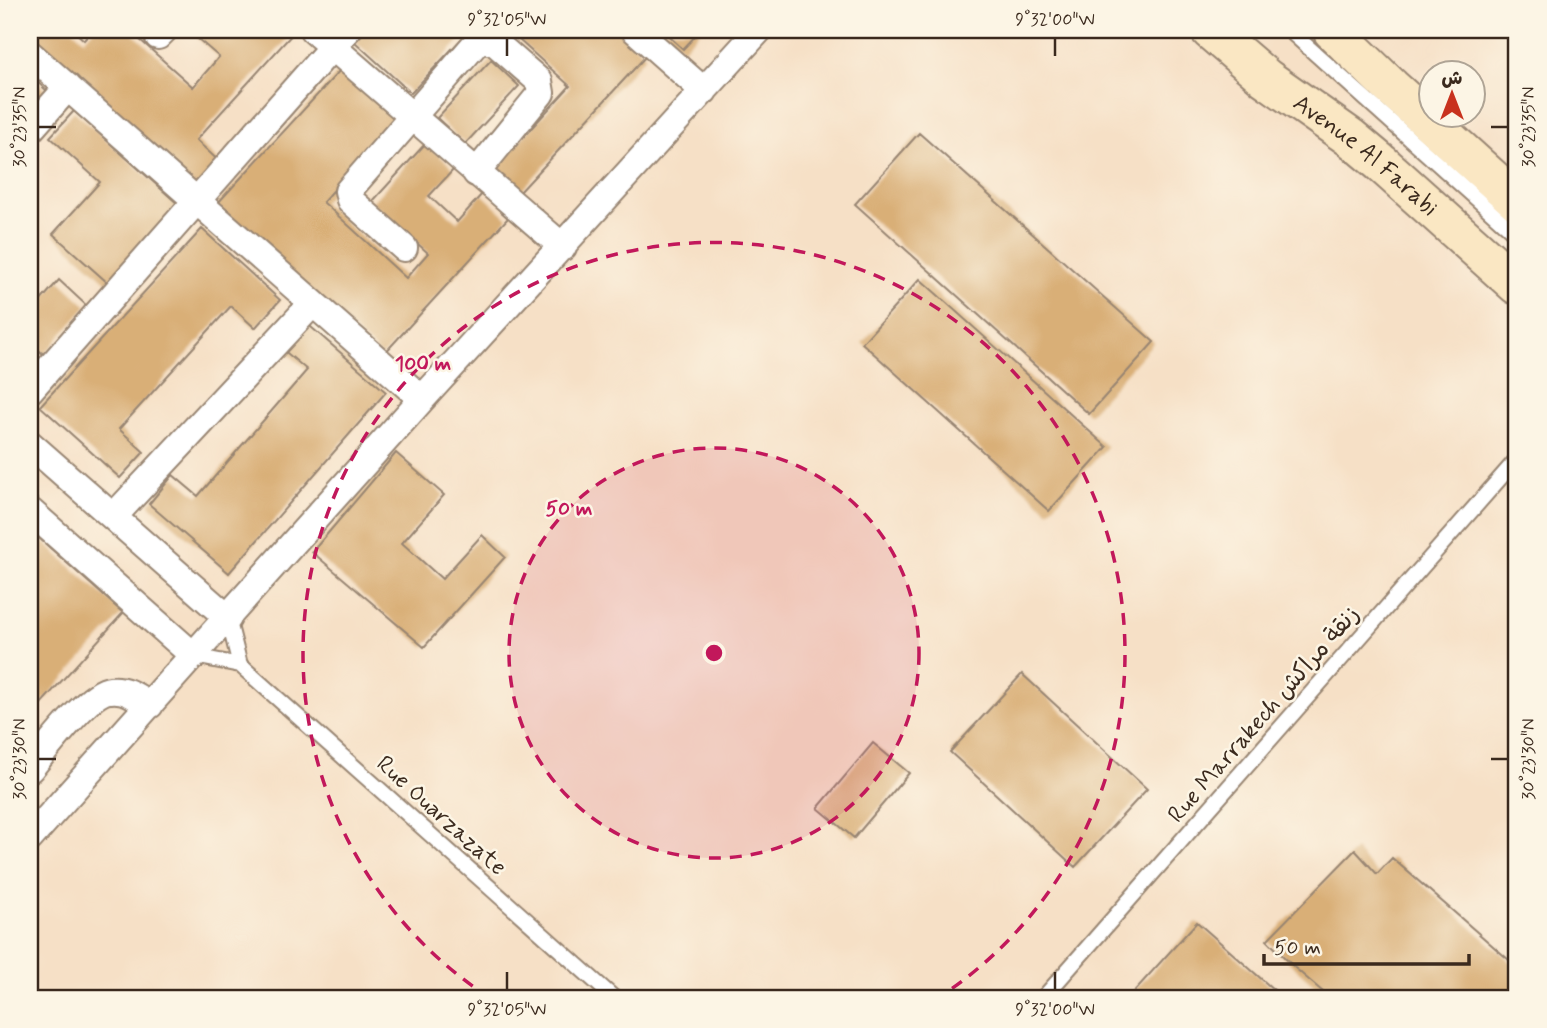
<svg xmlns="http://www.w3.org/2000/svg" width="1547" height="1028" viewBox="0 0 1547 1028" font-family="Mynerve,'Playpen Sans Arabic',sans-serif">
<rect width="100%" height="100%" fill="#fcf5e5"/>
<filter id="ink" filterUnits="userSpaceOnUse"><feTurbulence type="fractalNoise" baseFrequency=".0143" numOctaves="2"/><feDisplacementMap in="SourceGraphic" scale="14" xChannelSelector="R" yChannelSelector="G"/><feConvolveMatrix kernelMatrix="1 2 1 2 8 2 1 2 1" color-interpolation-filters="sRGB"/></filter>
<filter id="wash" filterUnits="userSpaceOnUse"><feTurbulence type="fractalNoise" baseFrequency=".00686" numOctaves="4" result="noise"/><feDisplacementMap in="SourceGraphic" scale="28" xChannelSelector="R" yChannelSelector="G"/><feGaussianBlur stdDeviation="1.57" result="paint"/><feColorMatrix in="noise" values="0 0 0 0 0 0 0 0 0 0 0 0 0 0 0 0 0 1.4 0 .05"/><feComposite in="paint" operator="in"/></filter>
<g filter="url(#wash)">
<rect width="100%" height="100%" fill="#f6e0c6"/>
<g id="blocks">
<path fill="#d9af77" d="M30 30H73L84 40 93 30H129L193 87 219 57 190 32 192 30H296L196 140 223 165 197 193 30 42Z
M366 30H459L465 35 411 93 355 42Z
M508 30H617L646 56 519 193 493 170 570 86Z
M662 30H701L683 49Z
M491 60 519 86 465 144 437 118Z
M342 68 398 119 323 202 406 278 428 253 372 202 426 143 454 169 429 196 457 222 482 194 508 218 382 356 216 205Z
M30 75 47 91 30 110Z
M74 111 179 205 108 283 53 234 100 182 50 137Z
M919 133 1154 342 1089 414 855 204Z
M202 229 280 300 255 328 231 306 119 429 144 452 120 478 40 406Z
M920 279 1107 447 1049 511 862 343Z
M59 280 87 306 44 355 30 342V299L37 305Z
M304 321 386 392 229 573 149 504 173 475 198 496 282 399 307 370 281 348Z
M396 453 444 495 402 543 442 579 482 535 505 557 424 647 312 552Z
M30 530 123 613 30 716Z
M1022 674 1147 789 1075 867 950 752Z
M873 743 909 773 854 838 818 808Z
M1355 850 1377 874 1392 858 1517 967V998H1330L1295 968 1267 940Z
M1197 922 1283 998H1128Z"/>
</g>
</g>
<g filter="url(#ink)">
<use href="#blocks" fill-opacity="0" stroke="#988572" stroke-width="2"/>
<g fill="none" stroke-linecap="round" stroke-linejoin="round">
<defs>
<path id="lane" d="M1289 30 1517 235
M228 618 240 665
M194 656 240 665 614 998
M1043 998 1517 459"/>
<path id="street" d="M313 30 563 247
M635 30 704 91
M158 36 164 30
M30 54 422 399
M30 130 68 87
M404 248 350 200 348 191 477 42 492 40 539 81 541 93 476 173
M30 390 347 30
M30 444 228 618
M30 511 194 656
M113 517 313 303
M30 769C44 752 90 691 110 690 126 688 137 697 150 705
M30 838 422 399 759 30"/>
<g id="secondary">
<path id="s1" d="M1210 30 1266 78 1351 138 1381 163 1517 285"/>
<path d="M1332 30 1391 87 1517 201"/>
</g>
</defs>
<use href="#lane" stroke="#988572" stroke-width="18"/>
<use href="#street" stroke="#988572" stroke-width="30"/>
<use href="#secondary" stroke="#988572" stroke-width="42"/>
<use href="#lane" stroke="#fff" stroke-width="14"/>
<use href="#street" stroke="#fff" stroke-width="26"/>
<use href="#secondary" stroke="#fae7c3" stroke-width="38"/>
</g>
</g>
<path fill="none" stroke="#3b2a1e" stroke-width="2.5" d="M507 38V56M1055 38V56M38 127H56M1491 127H1508M38 759H56M1491 759H1508M507 972V990M1055 972V990"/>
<circle cx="714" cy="653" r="205" fill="#c2185b" fill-opacity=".12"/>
<g fill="none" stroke="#c2185b" stroke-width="3.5" stroke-dasharray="12 9">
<circle cx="714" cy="653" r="205"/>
<path d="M490 998A411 411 0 1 1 938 998"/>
</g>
<g text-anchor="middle" stroke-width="5" stroke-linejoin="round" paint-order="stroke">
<g font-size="24" fill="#3b2a1e" stroke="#fcf5e5">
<text dy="8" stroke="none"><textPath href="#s1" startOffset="200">Avenue Al Farabi</textPath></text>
<text transform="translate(1263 714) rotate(-49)" y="8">Rue Marrakech زنقة مراكش</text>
<text transform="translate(442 815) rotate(42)" y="8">Rue Ouarzazate</text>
</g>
</g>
<circle cx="714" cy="653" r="10" fill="#c2185b" stroke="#fcf5e5" stroke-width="3.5"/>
<g font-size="21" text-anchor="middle" font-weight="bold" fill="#c2185b" stroke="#fcf5e5" stroke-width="5" stroke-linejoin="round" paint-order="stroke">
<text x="423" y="370">100 m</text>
<text x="569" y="515">50 m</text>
</g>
<rect width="1547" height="1028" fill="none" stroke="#fcf5e5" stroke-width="77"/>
<g transform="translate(1452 94)"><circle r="33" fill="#fcf5e5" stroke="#afa495" stroke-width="2"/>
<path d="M0-5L12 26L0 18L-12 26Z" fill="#c8321e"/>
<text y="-10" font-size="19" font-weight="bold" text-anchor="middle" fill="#3b2a1e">ش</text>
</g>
<path d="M1264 954v10h205v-10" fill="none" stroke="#3b2a1e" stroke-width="3.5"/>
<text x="1274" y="954" font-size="21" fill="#3b2a1e" stroke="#fcf5e5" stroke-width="5" paint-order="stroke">50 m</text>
<rect x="38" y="38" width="1470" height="952" fill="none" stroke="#3b2a1e" stroke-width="2.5"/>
<g font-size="18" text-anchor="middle" fill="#3b2a1e">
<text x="507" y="25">9°32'05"W</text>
<text x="1055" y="25">9°32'00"W</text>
<text transform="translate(19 127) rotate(-90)" y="6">30°23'35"N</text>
<text transform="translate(1528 127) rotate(-90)" y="6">30°23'35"N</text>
<text transform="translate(19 759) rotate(-90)" y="6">30°23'30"N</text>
<text transform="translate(1528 759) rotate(-90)" y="6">30°23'30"N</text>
<text x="507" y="1015">9°32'05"W</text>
<text x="1055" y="1015">9°32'00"W</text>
</g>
</svg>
